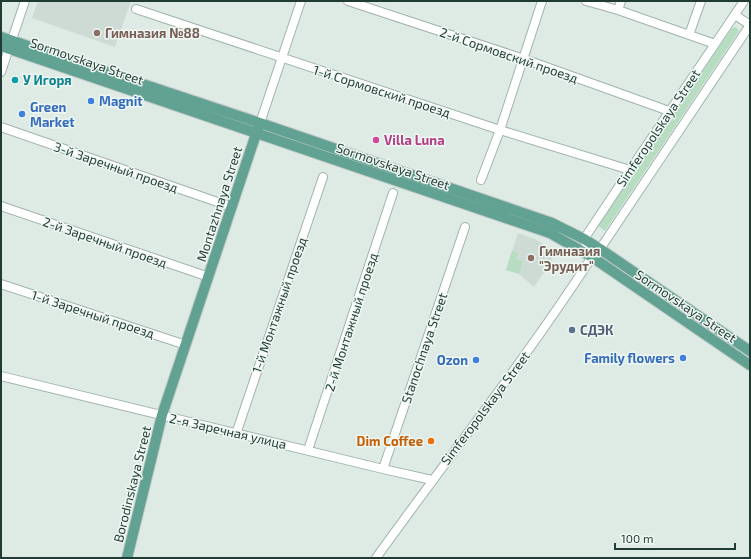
<svg xmlns="http://www.w3.org/2000/svg" width="751" height="559" viewBox="0 0 751 559" font-family="'Exo 2',sans-serif">
<rect width="100%" height="100%" fill="#deebe5"/>
<path fill="#cddbd4" d="M38 1H131L115 47 32 18Z
M518 233 535 239 556 252 549 265 534 287 519 274 506 270Z"/>
<path fill="#b6ddc1" d="M736 27 739 31 605 231 598 226 732 28Z
M512 251 518 253 516 259 523 261 519 274 506 270Z"/>
<g fill="none" stroke-linecap="round" stroke-linejoin="round">
<defs>
<path id="minor" d="M348 1 524 59 669 111
M586 1 618 10 715 44
M136 9 500 130 630 170
M618 10 621 1
M735 15 750 25
M689 35 701 1
M1 72 25 1
M260 123 301 1
M1 127 232 207
M481 180 500 130 542 1
M1 206 209 277
M592 257 584 239 630 170 744 1
M1 284 186 345
M1 376 383 469 432 480
M236 434 323 177
M308 450 393 193
M383 469 465 227
M376 558C448 458 525 360 592 257L600 249 750 25"/>
<path id="major" d="M1 37 260 123 552 223 584 239 600 249 750 351
M1 46 550 233 592 257 750 365
M127 558 162 415 258 128"/>
</defs>
<use href="#minor" stroke="#a1b3ac" stroke-width="10"/>
<use href="#major" stroke="#c0c8c6" stroke-width="12"/>
<use href="#minor" stroke="#fff" stroke-width="8"/>
<use href="#major" stroke="#61a292" stroke-width="10"/>
</g>
<g fill="#8d6e63" stroke="#eff7f3" stroke-width="1.5">
<circle cx="97" cy="33" r="4"/>
<circle cx="531" cy="258" r="4"/>
</g>
<circle fill="#0f9aa8" stroke="#eff7f3" stroke-width="1.5" cx="15" cy="80" r="4"/>
<g fill="#3f7fe0" stroke="#eff7f3" stroke-width="1.5">
<circle cx="91" cy="101" r="4"/>
<circle cx="22" cy="114" r="4"/>
<circle cx="683" cy="358" r="4"/>
<circle cx="476" cy="360" r="4"/>
</g>
<circle fill="#d1479c" stroke="#eff7f3" stroke-width="1.5" cx="376" cy="140" r="4"/>
<circle fill="#5c6f8a" stroke="#eff7f3" stroke-width="1.5" cx="572" cy="330" r="4"/>
<circle fill="#e8710a" stroke="#eff7f3" stroke-width="1.5" cx="431" cy="441" r="4"/>
<g text-anchor="middle" stroke-width="3" stroke-linejoin="round" paint-order="stroke">
<g font-size="13" font-weight="bold" fill="#785e54" stroke="#eff7f3" text-anchor="start">
<text x="105" y="38">Гимназия №88</text>
<text x="539" y="256">Гимназия<tspan x="539" dy="15">"Эрудит"</tspan></text>
</g>
<g font-size="13" fill="#1f3b34" stroke="#eff7f3">
<text transform="translate(509 55) rotate(19)" y="5">2-й Сормовский проезд</text>
<text transform="translate(87 61) rotate(19)" y="5">Sormovskaya Street</text>
<text transform="translate(382 91) rotate(18)" y="5">1-й Сормовский проезд</text>
<text transform="translate(658 128) rotate(-56)" y="5">Simferopolskaya Street</text>
<text transform="translate(393 166) rotate(19)" y="5">Sormovskaya Street</text>
<text transform="translate(116 167) rotate(19)" y="5">3-й Заречный проезд</text>
<text transform="translate(219 204) rotate(-72)" y="5">Montazhnaya Street</text>
<text transform="translate(105 242) rotate(19)" y="5">2-й Заречный проезд</text>
<text transform="translate(279 305) rotate(-71)" y="5">1-й Монтажный проезд</text>
<text transform="translate(686 306) rotate(34)" y="5">Sormovskaya Street</text>
<text transform="translate(93 314) rotate(18)" y="5">1-й Заречный проезд</text>
<text transform="translate(351 322) rotate(-72)" y="5">2-й Монтажный проезд</text>
<text transform="translate(424 348) rotate(-71)" y="5">Stanochnaya Street</text>
<text transform="translate(485 408) rotate(-53)" y="5">Simferopolskaya Street</text>
<text transform="translate(228 431) rotate(13)" y="5">2-я Заречная улица</text>
<text transform="translate(132 484) rotate(-76)" y="5">Borodinskaya Street</text>
</g>
<g font-size="13" font-weight="bold" fill="#0d838f" stroke="#eff7f3" text-anchor="start">
<text x="23" y="85">У Игоря</text>
</g>
<g font-size="13" font-weight="bold" fill="#366cbe" stroke="#eff7f3" text-anchor="start">
<text x="99" y="106">Magnit</text>
<text x="30" y="112">Green<tspan x="30" dy="15">Market</tspan></text>
<text x="675" y="363" text-anchor="end">Family flowers</text>
<text x="468" y="365" text-anchor="end">Ozon</text>
</g>
<g font-size="13" font-weight="bold" fill="#b23c85" stroke="#eff7f3" text-anchor="start">
<text x="384" y="145">Villa Luna</text>
</g>
<g font-size="13" font-weight="bold" fill="#4e5e75" stroke="#eff7f3" text-anchor="start">
<text x="580" y="335">СДЭК</text>
</g>
<g font-size="13" font-weight="bold" fill="#c56008" stroke="#eff7f3" text-anchor="end">
<text x="423" y="446">Dim Coffee</text>
</g>
</g>
<rect width="751" height="559" fill="none" stroke="#1f3b34" stroke-width="4"/>
<path d="M615 543v6h120v-6" fill="none" stroke="#1f3b34" stroke-width="2"/>
<text x="621" y="543" font-size="12" fill="#1f3b34" stroke="#eff7f3" stroke-width="3" paint-order="stroke">100 m</text>
</svg>
